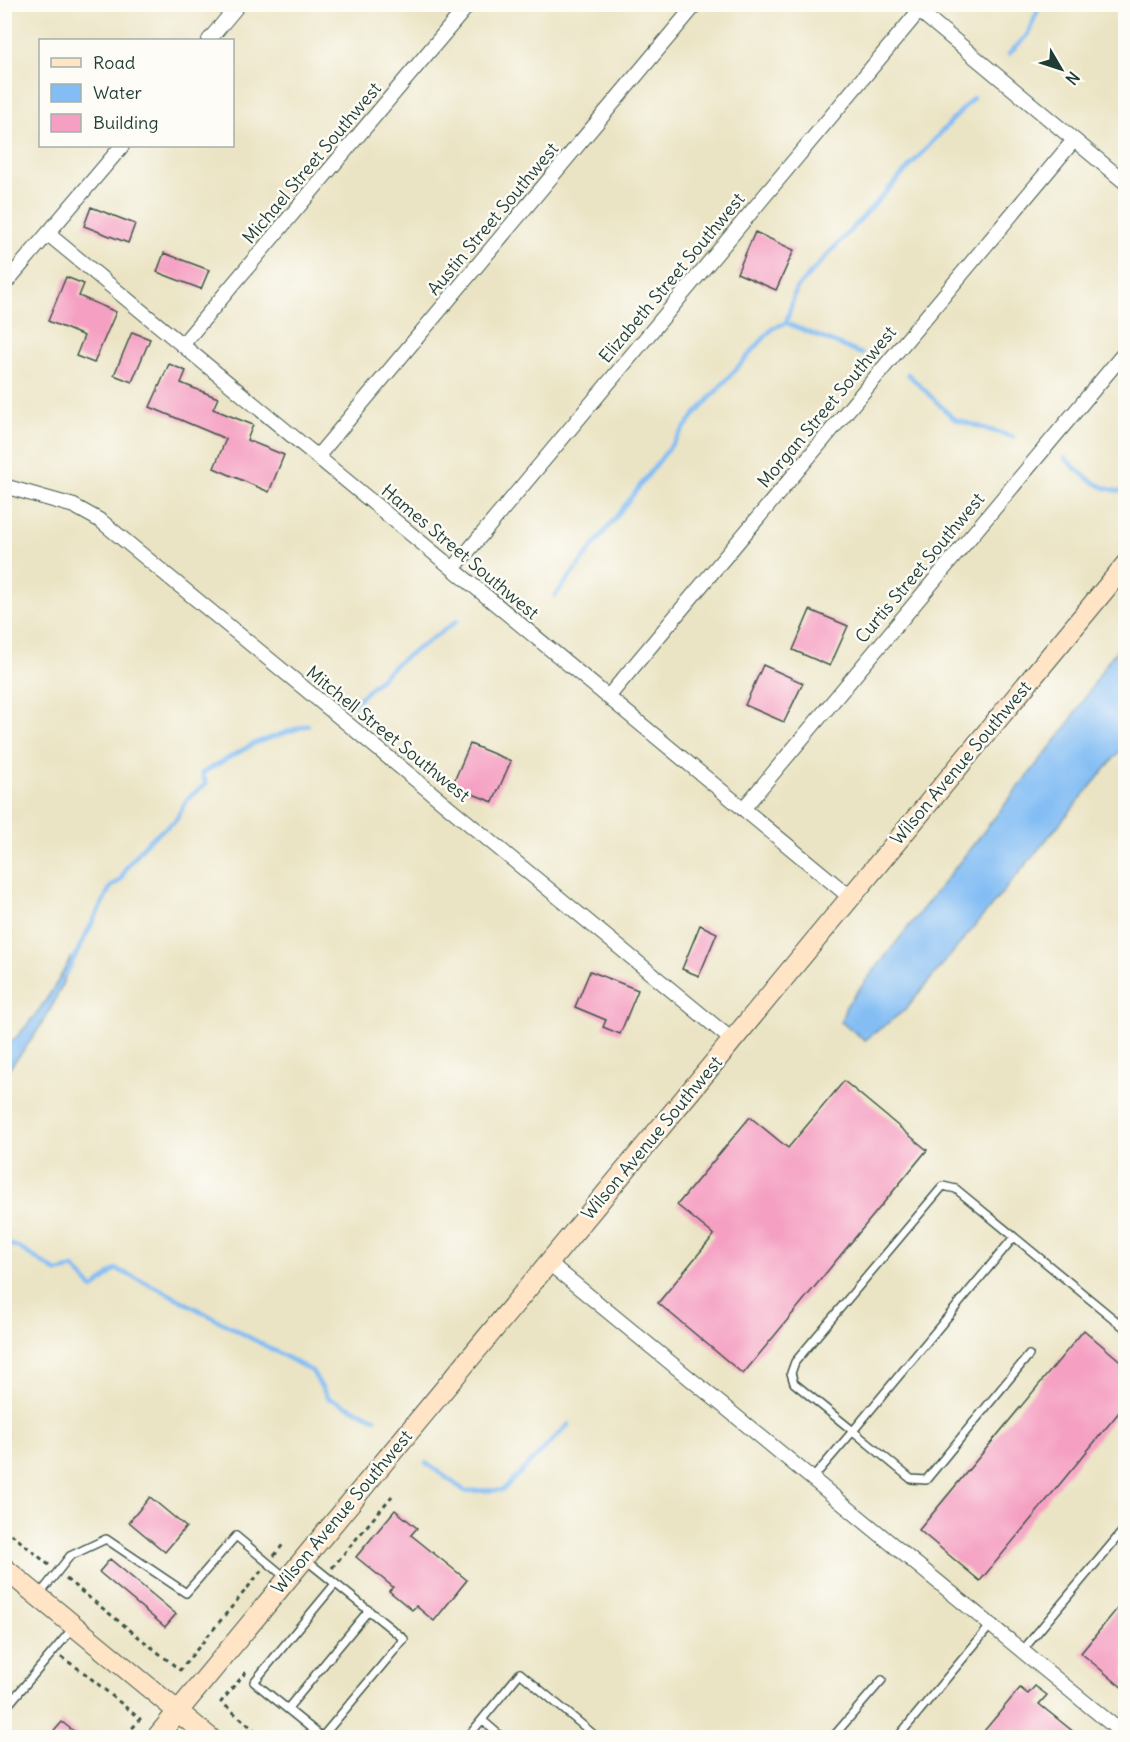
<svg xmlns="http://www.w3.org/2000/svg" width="1130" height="1742" viewBox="0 0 1130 1742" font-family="Delius,sans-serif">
<rect width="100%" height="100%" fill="#fdfcf7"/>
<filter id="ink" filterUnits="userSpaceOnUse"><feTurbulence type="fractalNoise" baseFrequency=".0167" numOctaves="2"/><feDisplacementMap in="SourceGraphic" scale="12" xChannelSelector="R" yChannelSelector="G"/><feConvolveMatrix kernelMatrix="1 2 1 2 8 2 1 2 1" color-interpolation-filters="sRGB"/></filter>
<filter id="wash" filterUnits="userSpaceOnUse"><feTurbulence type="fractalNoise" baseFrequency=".008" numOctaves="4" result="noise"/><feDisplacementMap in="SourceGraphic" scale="24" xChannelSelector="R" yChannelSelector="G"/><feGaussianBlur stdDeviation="1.35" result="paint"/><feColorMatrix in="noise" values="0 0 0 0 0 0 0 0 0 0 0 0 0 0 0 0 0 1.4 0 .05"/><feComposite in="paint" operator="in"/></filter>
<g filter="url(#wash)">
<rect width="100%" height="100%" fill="#ebe4c4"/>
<path fill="#83bdf4" stroke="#517d94" stroke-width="1.5" d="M1125 640V745L905 1010 865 1040 841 1022 846 1006 1067 726 1108 661Z
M71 957C60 1001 35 1039 5 1073V1048C33 1023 54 990 71 957Z"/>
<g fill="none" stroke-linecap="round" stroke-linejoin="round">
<path stroke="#83bdf4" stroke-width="4.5" d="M1009 54 1028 34 1040 5
M786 323 796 289 973 98
M908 374 954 419 1013 437
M1065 458C1080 474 1102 493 1126 491
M555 596 693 417 773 328 786 323 862 354
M353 704 397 663 457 621
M66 974 110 888 121 879 126 868 148 841 176 820 188 798 206 784 202 773 255 743 308 725
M4 1243 18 1247 57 1272 74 1268 93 1289 116 1269 160 1289 312 1371 328 1398 375 1418
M426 1463 465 1491 503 1490 569 1424"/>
</g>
<g id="blocks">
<path fill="#f5a0c2" d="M91 207 135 224 128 243 84 226Z
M755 232 794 250 776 290 737 273Z
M164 253 209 270 201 289 157 272Z
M66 277 84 284 79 296 116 312 94 363 76 356 84 336 48 321Z
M132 332 150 339 132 382 114 375Z
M169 364 186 371 181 383 218 398 213 409 253 425 247 440 284 455 269 492 214 468 226 439 150 407Z
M810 610 848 626 830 666 793 650Z
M763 665 803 683 784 722 745 705Z
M470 744 511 761 493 802 452 786Z
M700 925 717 933 699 976 682 969Z
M590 971 638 990 620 1034 603 1027 606 1020 575 1007Z
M844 1081 927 1150 743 1374 658 1303 714 1235 677 1205 750 1117 788 1148Z
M1084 1330 1125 1365V1405L980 1581 919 1530Z
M150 1497 186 1527 165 1552 129 1522Z
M395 1510 417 1528 411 1535 467 1580 434 1621 416 1606 412 1610 389 1591 393 1587 356 1557Z
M110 1559 176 1614 165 1627 99 1572Z
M1125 1599V1690L1081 1653Z
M1035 1686 1047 1695 1039 1704 1080 1737H979L1020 1688 1028 1694Z
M62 1722 81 1737H49Z"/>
</g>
</g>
<g filter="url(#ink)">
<use href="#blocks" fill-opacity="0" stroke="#3e564a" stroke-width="1.5"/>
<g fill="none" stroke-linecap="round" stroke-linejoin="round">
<defs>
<path id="lane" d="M1014 1237 853 1431 911 1479 926 1480 1029 1355
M812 1479 853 1431 794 1383 791 1373 795 1362 943 1186 956 1189 1126 1329
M306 1560 404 1639 322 1737 254 1682 335 1584
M40 1594 70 1556 106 1539 186 1593 236 1536 285 1577
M1022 1651 1126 1527
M288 1708 369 1610
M4 1710 73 1628
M482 1720 503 1738
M467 1738 520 1673 598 1738
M832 1738 882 1680
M897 1738 990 1626"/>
<path id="street" d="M911 4 1126 183
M209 40 239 4
M48 234 850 897
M4 285 122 146
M182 345 469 4
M317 457 696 4
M4 486 74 506 101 521 732 1040
M453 569 919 11
M608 697 1074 140
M743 809 1126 351
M549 1263 1126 1736"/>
<path id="secondary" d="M4 1568 210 1738
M156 1738 1126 564"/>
</defs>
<use href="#lane" stroke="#3e564a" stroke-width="10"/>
<use href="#street" stroke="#3e564a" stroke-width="16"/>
<use href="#secondary" stroke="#3e564a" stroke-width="22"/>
<path stroke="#3e564a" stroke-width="3" stroke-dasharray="4.5 4.5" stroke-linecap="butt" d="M4 1528 49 1565
M274 1556 284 1543
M332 1568 392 1496
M66 1579 180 1670 262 1570
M61 1657 82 1671 140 1719 124 1738
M246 1672 221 1702 264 1738"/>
<use href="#lane" stroke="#fff" stroke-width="7"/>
<use href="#street" stroke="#fff" stroke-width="14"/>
<use href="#secondary" stroke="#ffe4c6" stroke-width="20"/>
</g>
</g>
<g text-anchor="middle" stroke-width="5" stroke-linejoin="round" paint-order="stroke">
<g font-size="18" fill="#1f3d34" stroke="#fdfcf7">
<text transform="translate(312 163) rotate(-50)" y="6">Michael Street Southwest</text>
<text transform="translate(493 219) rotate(-50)" y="6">Austin Street Southwest</text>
<text transform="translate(672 278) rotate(-50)" y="6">Elizabeth Street Southwest</text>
<text transform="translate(827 407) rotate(-50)" y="6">Morgan Street Southwest</text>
<text transform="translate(460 552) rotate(40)" y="6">Hames Street Southwest</text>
<text transform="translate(920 568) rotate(-50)" y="6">Curtis Street Southwest</text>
<text transform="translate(388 734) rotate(39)" y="6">Mitchell Street Southwest</text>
<text transform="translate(961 763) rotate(-50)" y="6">Wilson Avenue Southwest</text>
<text transform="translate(652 1138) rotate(-50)" y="6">Wilson Avenue Southwest</text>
<text transform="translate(342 1512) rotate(-50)" y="6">Wilson Avenue Southwest</text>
</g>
</g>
<rect width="1130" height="1742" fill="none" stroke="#fdfcf7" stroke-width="24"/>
<rect x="39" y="39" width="195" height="108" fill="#fdfcf7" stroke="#a4b0a9" stroke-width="1.5"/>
<rect x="51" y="58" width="30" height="9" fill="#ffe4c6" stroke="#a4b0a9" stroke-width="1.5"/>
<text x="93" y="69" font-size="18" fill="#1f3d34">Road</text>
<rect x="51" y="84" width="30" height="18" fill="#83bdf4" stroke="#a4b0a9" stroke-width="1.5"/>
<text x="93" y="99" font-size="18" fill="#1f3d34">Water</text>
<rect x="51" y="114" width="30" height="18" fill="#f5a0c2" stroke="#a4b0a9" stroke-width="1.5"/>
<text x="93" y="129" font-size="18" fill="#1f3d34">Building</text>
<g transform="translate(1061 69) rotate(129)" stroke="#fdfcf7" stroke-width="4.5" paint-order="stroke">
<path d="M0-4.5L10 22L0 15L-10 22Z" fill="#1f3d34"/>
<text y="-9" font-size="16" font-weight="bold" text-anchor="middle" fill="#1f3d34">N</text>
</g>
</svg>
